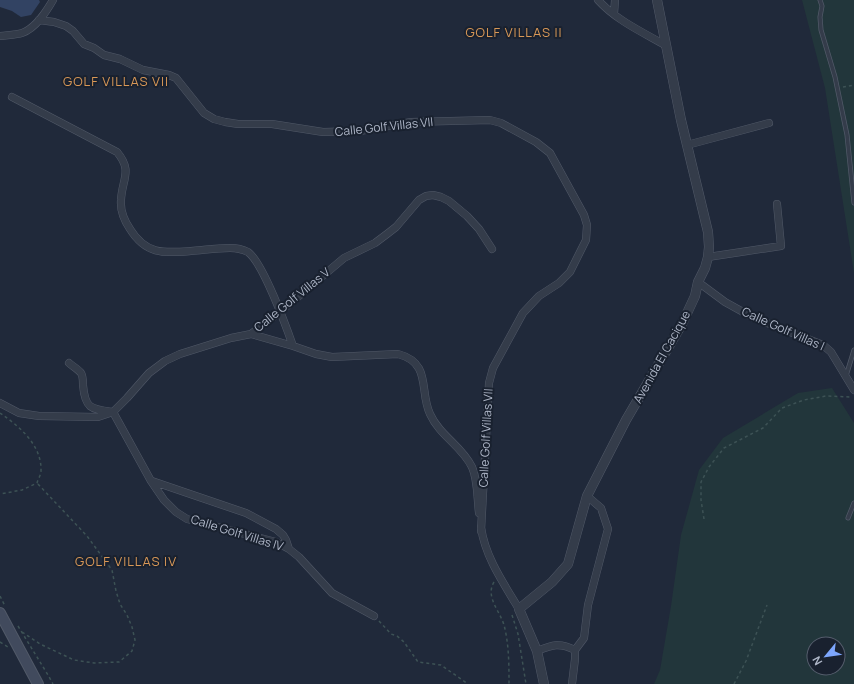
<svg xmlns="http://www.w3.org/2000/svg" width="854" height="684" viewBox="0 0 854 684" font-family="Manrope,sans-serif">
<rect width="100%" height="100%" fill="#20293a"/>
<path fill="#22363b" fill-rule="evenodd" d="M802 0H854V273L825 88Z
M832 388 854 423V684H654L660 670 671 606 681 535 699 470 723 438 798 393ZM814 644H838V668H814Z"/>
<path fill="#324363" d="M0 0H39L40 2 31 15 21 17 12 11 0 7Z"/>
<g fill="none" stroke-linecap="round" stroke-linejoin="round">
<defs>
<path id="service" d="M820 0 822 6 820 17 821 30 835 77 847 135 854 203
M846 376 854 350
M848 518 854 503"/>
<path id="minor" d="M598 0C616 20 642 32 665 45
M614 14 615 0
M39 20 54 22 66 26 73 31 84 44 94 48 104 55 120 59 143 70 169 75 176 78 204 113 214 119 225 122 238 124H272L323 132 360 131 411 122 490 120 501 123 536 142 550 153 584 215 587 225 586 240 570 272 559 283 539 296 523 313 493 368 489 383 481 531
M0 36C7 35 16 35 22 33 36 28 46 12 53 0
M12 97 117 152C133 171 122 179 121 200 120 211 124 220 130 229 146 255 164 253 191 251 204 250 217 248 230 248 236 248 242 249 248 252 263 263 286 326 293 346L316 354 332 357 398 354C432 363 419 391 430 414 440 436 462 446 472 467 478 480 477 498 479 513
M687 145 769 123
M708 257 781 246 777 204
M698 282 725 302 752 317 823 345 831 352 854 390
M251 334 293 346
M69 363C72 366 78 369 81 373 83 376 83 381 83 385 85 409 91 409 113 412L151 481 164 500 176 512 187 519 276 542 289 549 299 557 332 593 374 616
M0 403 19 413 39 416 98 417 113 412 127 398 149 373 165 361 180 354 231 338 251 334 280 312 344 258 375 243 387 234 396 227 419 200 426 196 433 195 441 197 449 201 467 216 479 229 492 249
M152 481 246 513 276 529 283 535 286 540 289 549
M481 527C485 557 504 584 519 609
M537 651C552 645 559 642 575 650
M572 684 575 659V650L584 638 588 605 608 529 601 508 587 496"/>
<path id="tertiary" d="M544 684 537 651 519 609 552 582 568 564 587 496 626 420 682 324 695 296 698 282 705 268 708 257 709 247 708 232 681 120 657 0"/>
<path id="secondary" d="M0 613 38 684"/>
</defs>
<use href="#service" stroke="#515968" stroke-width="5"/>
<use href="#minor" stroke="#515968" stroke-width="8"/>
<use href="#tertiary" stroke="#515968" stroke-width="10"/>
<use href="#secondary" stroke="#515968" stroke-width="12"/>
<path stroke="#3d5255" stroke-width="1.5" stroke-dasharray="3 3" stroke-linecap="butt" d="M843 87 854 85
M0 413C19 426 42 445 41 471 41 475 38 479 37 483L22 490 0 494
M704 519 701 500V482L709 467 724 448 763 428 782 408 804 400 826 396 850 397
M494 582C485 597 500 611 504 625 509 644 509 665 509 684
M0 596 5 606
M512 615 518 634 526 684
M379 621 391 634 397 636 404 642 418 662 441 665 468 684
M18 626 48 675 53 684
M22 632 40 644 74 660 94 663 119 662 132 651 135 640 132 627 127 615 120 604 116 591 112 570 87 536 37 483
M0 642 8 647
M734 684 746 661 767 605"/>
<use href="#service" stroke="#343c4a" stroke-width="3.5"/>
<use href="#minor" stroke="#343c4a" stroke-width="7"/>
<use href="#tertiary" stroke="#343c4a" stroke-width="9"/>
<use href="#secondary" stroke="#414a5d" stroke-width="10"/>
</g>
<g text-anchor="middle" stroke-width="4" stroke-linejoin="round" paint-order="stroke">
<g font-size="12" fill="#aeb6c7" stroke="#19212f">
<text transform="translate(384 127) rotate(-6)" y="4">Calle Golf Villas VII</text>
<text transform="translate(292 300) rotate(-39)" y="4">Calle Golf Villas V</text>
<text transform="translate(783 329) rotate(24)" y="4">Calle Golf Villas I</text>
<text transform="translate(662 357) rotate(-61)" y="4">Avenida El Cacique</text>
<text transform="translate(486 438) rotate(-87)" y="4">Calle Golf Villas VII</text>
<text transform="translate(237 533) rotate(17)" y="4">Calle Golf Villas IV</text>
</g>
<g font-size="13" letter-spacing="1" fill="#d99857" stroke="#19212f">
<text x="514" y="37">GOLF VILLAS II</text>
<text x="116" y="86">GOLF VILLAS VII</text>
<text x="126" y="566">GOLF VILLAS IV</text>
</g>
</g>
<g transform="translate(826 656) rotate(241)"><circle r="19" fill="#19212f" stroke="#555d6c"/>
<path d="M0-3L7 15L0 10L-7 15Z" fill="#7da6fd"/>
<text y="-6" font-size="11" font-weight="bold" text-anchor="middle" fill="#aeb6c7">N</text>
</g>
</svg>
